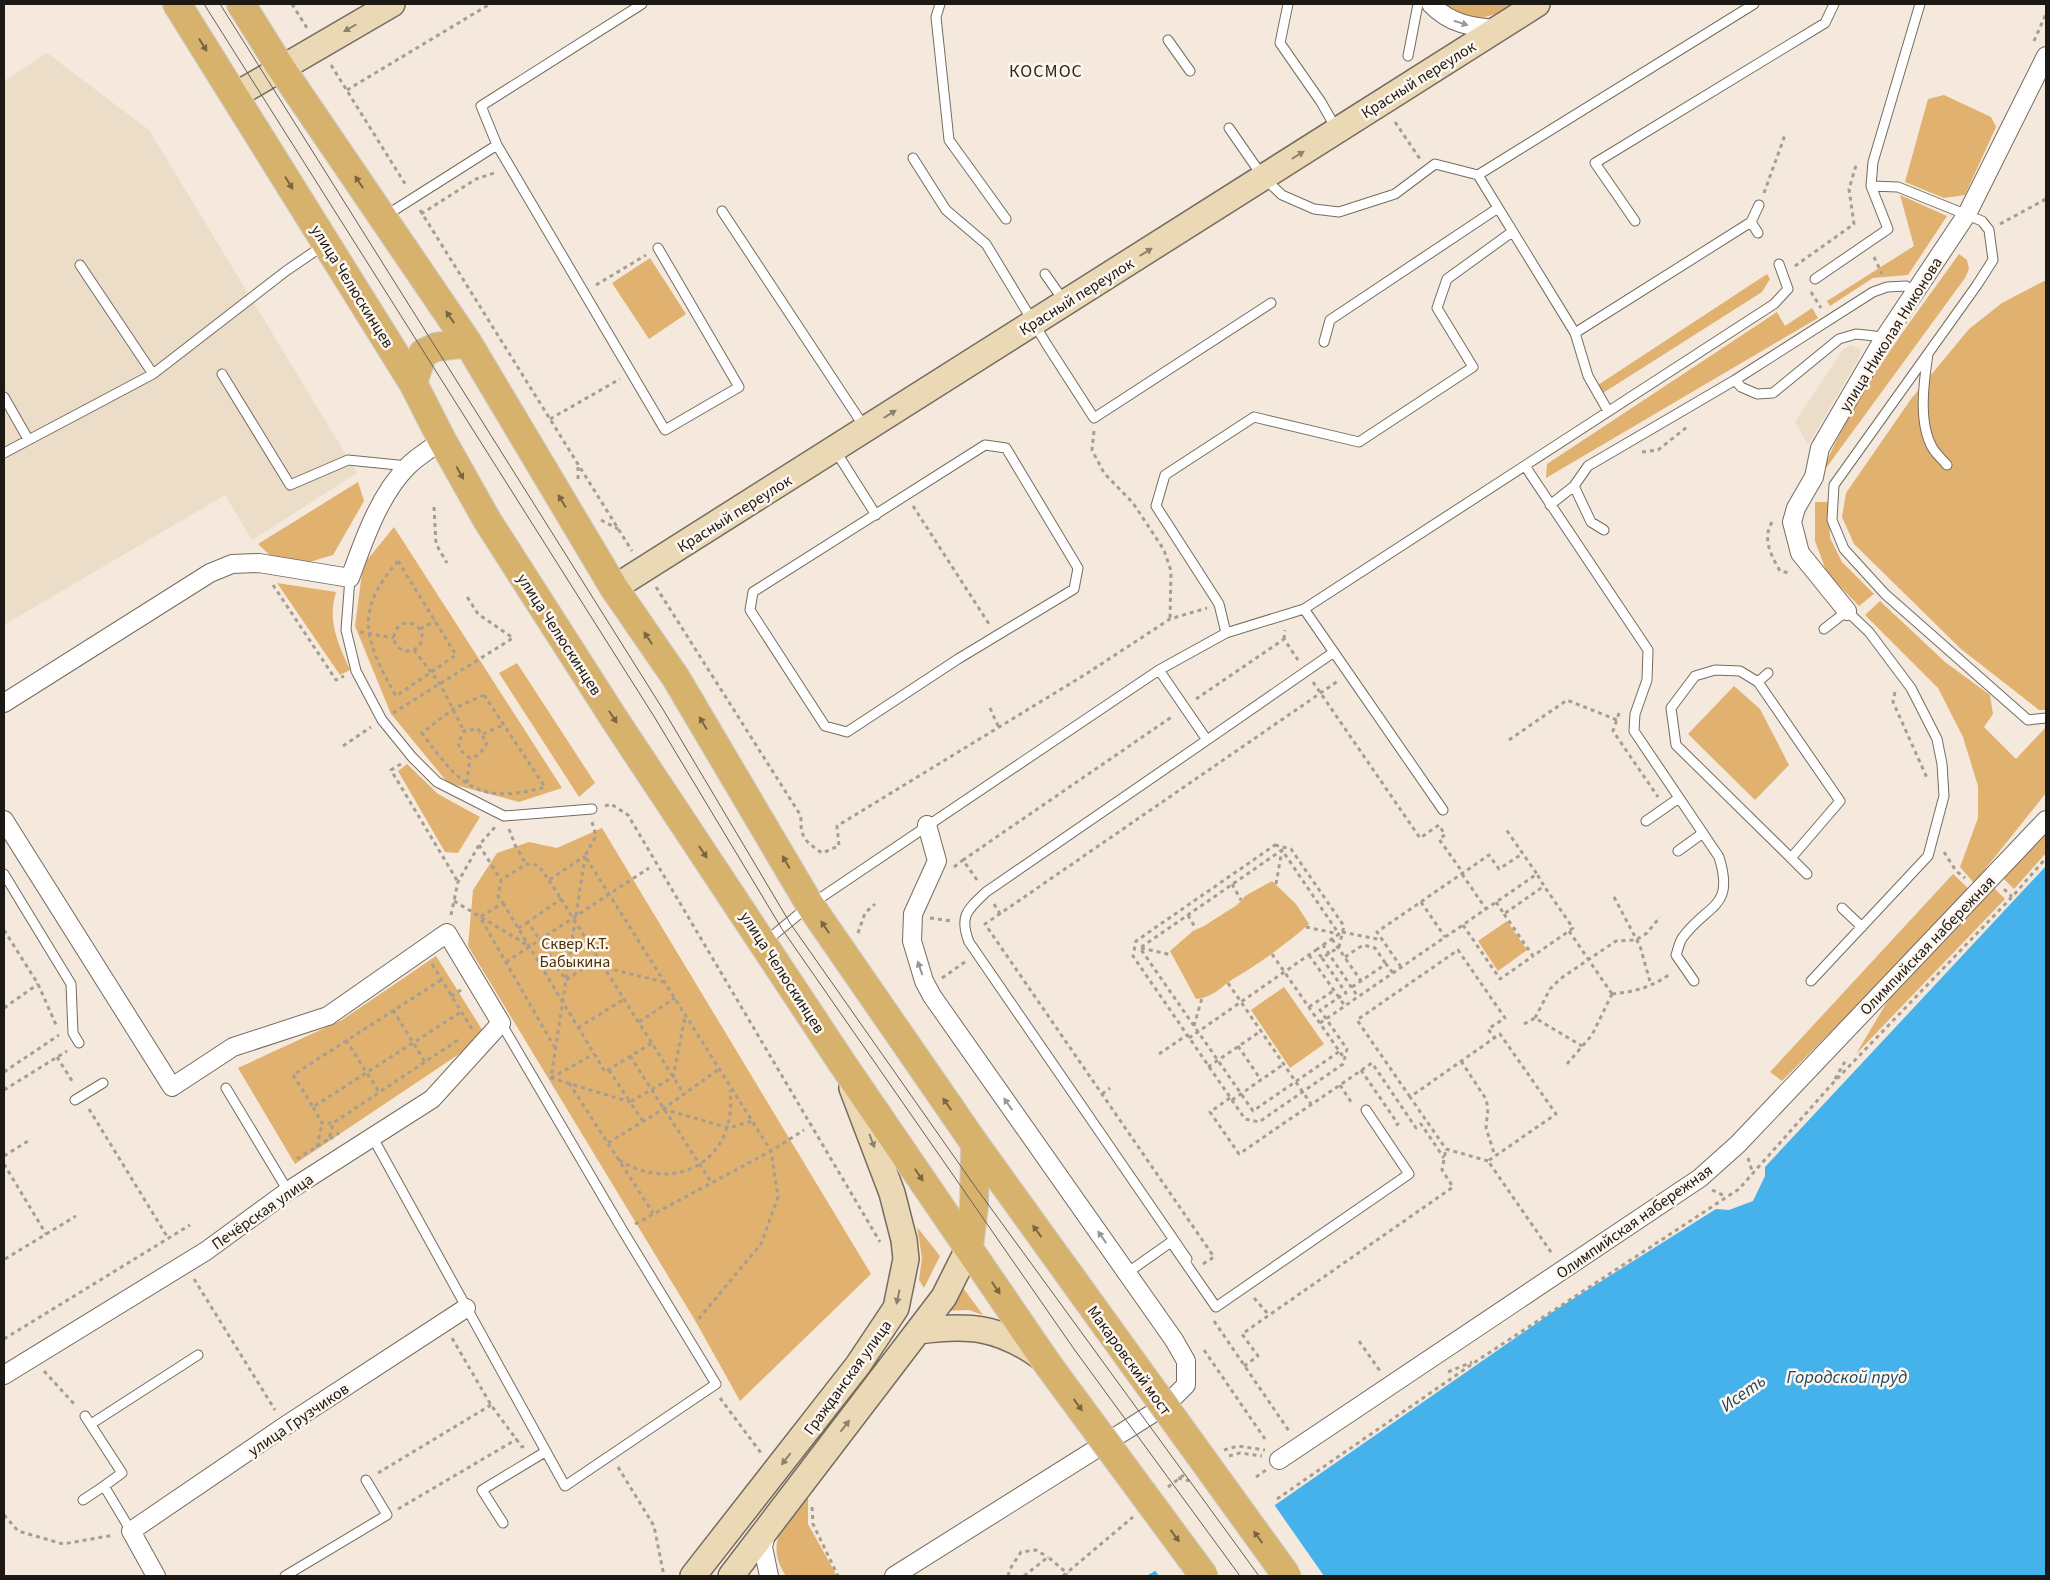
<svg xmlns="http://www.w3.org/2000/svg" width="2050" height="1580" viewBox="0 0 2050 1580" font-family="'Source Sans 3',sans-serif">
<rect width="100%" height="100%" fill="#f4e9dc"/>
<path fill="#ecddc9" d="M47 53 149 130 357 473 252 540 225 495 4 625V81Z
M1851 345 1861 350 1858 360 1808 445 1795 422 1843 349Z"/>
<path fill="#e0b16f" d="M1441 4H1515C1487 21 1469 23 1441 4Z
M1944 95 1991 117 1996 127 1965 195 1944 198 1905 182 1928 99Z
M1900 195 1947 216 1908 275 1873 278 1830 306 1827 301 1914 246Z
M1959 254 1967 260 1969 269 1965 278 1821 475C1854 394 1909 324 1959 254Z
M650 258 686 314 649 339 612 283Z
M1767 274 1770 279 1762 292 1603 393 1598 385Z
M2046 280V710H2039L1961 649 1854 544 1842 517 1846 493 1911 399 1969 329 2002 303Z
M1812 308 1818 318 1546 478 1547 464 1777 312 1785 326Z
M358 482 364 501 333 555 306 563 275 560 258 544Z
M1815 502H1829L1830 538 1842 562 1874 594 1859 606 1827 573 1815 541Z
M394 527 562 788 519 802 448 783 391 714 355 626 363 565Z
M277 583 336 592C327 622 338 643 350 670L340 675Z
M1880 601 1945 662 1990 695 1993 714 1984 727 2016 759 2046 727V793L1974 883 1960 867 1978 818V786L1963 737 1938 688 1865 615Z
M517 663 595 783 579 797 499 673Z
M1734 686 1760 709 1789 765 1755 800 1688 734Z
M407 764 438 794 480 817 458 853 445 852 398 771Z
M602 828 871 1274 740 1401 696 1322 468 946 473 890 497 853 529 842 557 848Z
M2046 831V853L2014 889 2002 877Z
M1953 874 1971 891 1782 1081 1770 1072Z
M1272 881 1296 904 1309 924C1285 945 1260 963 1233 979 1221 987 1212 998 1196 999L1170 951 1193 931 1204 926 1237 905 1245 896Z
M1993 887 2005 899 1856 1054 1896 987Z
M1507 921 1527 950 1498 971 1478 941Z
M436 956 486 1036 295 1164 238 1068 342 1020Z
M1284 987 1324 1044 1290 1068 1251 1010Z
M917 1227 940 1256 924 1288 919 1280 922 1258Z
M958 1281 983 1315 969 1310 943 1311Z
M808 1495V1524L837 1576H786C763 1541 786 1522 808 1495Z"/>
<path fill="#46b2ec" d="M2046 866V1576H1146L1275 1505 1557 1309 1716 1209 1729 1210 1753 1201 1765 1176V1167Z"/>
<path fill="#f4e9dc" d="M1273 1503 1324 1576H1159L1154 1569Z"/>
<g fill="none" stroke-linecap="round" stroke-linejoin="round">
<defs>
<path id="lane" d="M940 4 936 17 949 140 1006 219
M1288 4 1280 43 1321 102 1337 130
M1168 40 1190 71
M1408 56 1418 4
M1229 128 1263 177 1282 195 1314 209 1339 212 1395 194 1435 164 1478 175 1575 333 1588 376 1608 411
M497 145 665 430 739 387 658 248
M913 158 946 210 986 244 1047 345 1094 418 1271 303
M1478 175 1754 4
M1871 186 1898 187 1982 221 1989 230 1993 260 1977 285 1834 485 1832 520 1844 549 1885 594 2028 720 2046 718
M722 211 865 428
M385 216 497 145 481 106 642 4
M1635 221 1595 163 1825 23 1834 4
M1758 233 1751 222 1759 205
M80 265 153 374
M1045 274 1064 301
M1815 279 1888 229 1871 186 1873 162 1920 4
M1575 333 1751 222
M1324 342 1330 320 1498 208
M1928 354C1924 380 1918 422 1932 447 1935 453 1942 459 1947 465
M222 374 290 485 348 460 408 466
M1735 380 1741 387 1757 394 1773 393 1839 339 1856 334 1875 336 1883 340
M4 397 28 439
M985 445 1006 448 1078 568 1074 589 958 659 847 732 825 726 750 610 753 592Z
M835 450 876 515
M4 453 153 374 286 271 324 245
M1525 466 1648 650 1647 680 1635 714 1634 731 1719 857C1735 909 1708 903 1683 937 1679 942 1678 950 1676 955L1694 981
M1550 505 1574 486
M1604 530 1591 522 1574 486 1588 466 1735 380 1873 292 1887 287 1906 286 1914 293
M350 578 346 630 356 671 382 720 412 757 437 782 504 816 592 809
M1304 609 1443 810
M1226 633 1219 604 1156 506 1165 475 1254 417 1359 442 1473 367 1437 308 1447 279 1512 232
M1159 670 1207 740 986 892C967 910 959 916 969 942L1187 1259
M1758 682 1768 673
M1207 740 1334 652
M1646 821 1679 798
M1678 851 1703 833
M1791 858 1840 801 1758 682 1740 671 1715 670 1695 676 1671 708 1676 745 1791 858 1807 874
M4 874 71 984 73 1033 79 1043
M1842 908 1862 927
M765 942 810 905 1159 670 1226 633 1304 609 1774 304 1788 289 1779 264
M1811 981 1928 856 1944 796 1942 764 1937 739 1911 688 1869 632 1847 611 1824 629
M226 1088 288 1191
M75 1100 103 1083
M373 1138 565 1486 716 1384 623 1231 501 1023
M1127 1273 1171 1242 1216 1307 1409 1174 1366 1110
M85 1416 122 1473 104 1486 131 1531
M91 1424 198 1355
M83 1500 104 1486
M503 1523 482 1490 545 1452
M285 1576 387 1515 366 1480"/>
<path id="street" d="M1431 4C1450 24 1471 27 1498 29
M1847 611 1800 553 1792 522 1796 508 1814 477 1820 448 1883 340 1967 214 2046 56
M4 703 210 573 232 564 259 563 350 578C364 540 379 495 408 466 418 456 431 449 442 440
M4 820 172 1087 233 1047 328 1016 447 933 501 1023 432 1099 288 1191 206 1251 4 1375
M1279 1460 1700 1178 1738 1144 2046 820
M767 1530 763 1547 769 1576
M156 1576 131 1531 285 1426 466 1308
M894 1576 1166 1405 1186 1385V1361L1174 1340 932 996 924 981 912 941 913 914 937 861 927 825"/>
<path id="secondary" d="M234 96 392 4
M614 588 1537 4
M919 1331C969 1324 999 1327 1041 1357
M693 1576 858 1365 896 1308 906 1259 904 1240 892 1193 852 1088
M731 1576 944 1297 969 1247"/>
<path id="primary" d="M177 4 413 383 442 440 487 520 615 720 842 1063 1049 1366
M241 4 281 68 468 343 614 588 676 678 810 905 975 1144 1107 1327
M413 383 423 353 436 347 468 343
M969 1247 974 1206 975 1144"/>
</defs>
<use href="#lane" stroke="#756c60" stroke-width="11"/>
<use href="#street" stroke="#756c60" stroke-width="20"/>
<use href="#secondary" stroke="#756c60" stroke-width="28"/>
<use href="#primary" stroke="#cdcccb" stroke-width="30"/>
<path stroke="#a69e93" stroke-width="3" stroke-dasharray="4 4" stroke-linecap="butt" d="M292 4 307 28
M2034 41 2046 14
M331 65 407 187
M347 90 490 4
M1395 122 1420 159
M1764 193 1785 135
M420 210 632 551
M421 214 476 179 497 172
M2000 224 2046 199
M1874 257 1882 274
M1795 266 1854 224 1849 189 1857 162
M596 285 646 255
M1811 292 1821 308
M550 419 620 379
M1094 431 1092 450 1104 473 1133 503 1164 550 1171 571 1170 619
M1642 452 1658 450 1687 427
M578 479V465
M913 506 989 624
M434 507 436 544 447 563
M601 520 618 529
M1772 522C1762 539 1771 555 1780 571L1790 573
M398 561 456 655 396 696C365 640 353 613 398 561Z
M273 585 336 680 344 676
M656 587 801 816C800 838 805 841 822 853L839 846 837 826 1086 674 1170 619 1207 608
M394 637a14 14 0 1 1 28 0a14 14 0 1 1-28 0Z
M420 629 435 621
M360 632 394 638
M1284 639 1285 630
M414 650 440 684 464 731
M1313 682 1420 838 1439 825 1445 835 1439 839 1463 873
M1895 692 1893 702 1927 778
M484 695 545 787C477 806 459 784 422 733L453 709Z
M1196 699 1284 639 1298 660
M990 708 999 728
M393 713 513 638 478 614 466 595
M1619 713 1613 731 1658 797
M478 729 487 743 479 755 470 758 461 751 458 743 464 731Z
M483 734 503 725
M1509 740 1567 700 1617 720
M343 746 371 727
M401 764 391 770 458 882
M467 783 470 758
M605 806 611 804 628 815 880 1242
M592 822 596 836 585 856 771 1151 778 1197 761 1244 696 1322
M509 829 515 845 526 864
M479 845 501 880
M1275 845 1291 849 1344 926 1339 947 1322 958 1346 993 1320 1010 1347 1049 1343 1064 1259 1122 1245 1119 1133 956 1136 941Z
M1944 852 1956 871 1965 878
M585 856 551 1078 630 1102
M954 867 963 860
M1462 874 1486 909
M549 880 561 899
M977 880 963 860 1173 716
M1232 884 1241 900
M1276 884 1282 850
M2004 889 2012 897
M1614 897 1640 946 1651 985
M561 899 598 958 566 980 528 922Z
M454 901 529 946
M1421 902 1445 937
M1496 902 1504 914 1544 886 1537 874
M503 903 605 1072 652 1043
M994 904 1000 914
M1504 914 1533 956 1569 931 1573 928 1544 886
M451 915 458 882 479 845 496 826
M1188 915 1196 929
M930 918 951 921
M1463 925 1500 979 1533 956
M1306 927 1339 934
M518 928 528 922
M4 930 38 984 57 1027
M1569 931 1612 994
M1342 932 1382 940
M858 933 865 913 875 904
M1332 939 1361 981
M1323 945 1339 934 1282 850 1140 948 1253 1111 1340 1051
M1141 948 1172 955
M1316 950 1323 945 1358 997
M1272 954 1344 1058
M1309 955 1345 1006
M1345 957 1363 945 1375 948 1386 964
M598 958 684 1094
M506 962 649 868
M432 964 472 1029
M1401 967 1377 932 1489 855 1499 869 1522 854
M606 968 664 982
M942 978 965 962
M441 980 293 1075 313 1107 461 1012
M1228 983 1311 1104
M1352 987 1386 964 1393 973
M1612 994C1634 992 1652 987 1670 974
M451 996 461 990
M1309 1007 1333 991
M4 1008 38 984
M393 1010 425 1062
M1535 1018 1550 989 1560 979 1616 941 1636 940 1647 933 1660 917
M639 1022 675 998
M1320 1023 1537 874 1505 828
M1524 1024 1535 1018 1582 1046
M1194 1026 1202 998
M578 1028 624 999
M1189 1038 1316 950 1322 958
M346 1040 379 1092
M1238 1046 1261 1080
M555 1048 480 917 503 903 498 896 501 880 526 864 538 865 549 880 585 856
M1159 1054 1187 1035
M630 1056 711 1182
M57 1057 74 1084
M1461 1061 1486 1099 1488 1108 1486 1128 1495 1156
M1567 1064 1592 1035 1612 994
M1208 1067 1261 1031
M609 1070 630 1102
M1361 1070 1398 1124 1393 1127
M4 1072 59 1035
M551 1078 594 1054
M1835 1079 1847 1058
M569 1083 653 1213
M1340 1085 1353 1105
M4 1090 67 1051
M1102 1094 1110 1088
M1410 1097 1357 1020 1458 950 1505 1018 1488 1029 1494 1037
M1230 1098 1210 1112 1239 1154 1372 1063 1416 1128 1421 1124 1444 1158
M1232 1100 1284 1064
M313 1107 322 1123H333
M89 1109 168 1238
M663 1109 729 1128 752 1121
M643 1121 630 1102 673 1077 685 1017
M330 1139 339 1133
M608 1143 663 1109 719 1069
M317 1147 322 1123
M4 1156 28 1141
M1748 1158 1753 1174
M297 1159 329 1139 333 1123 458 1040
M619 1160C677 1196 738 1159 730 1090
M1488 1161 1446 1149 1410 1097 1500 1034 1556 1114 1488 1161 1553 1255
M4 1164 46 1234
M1712 1190 1725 1196
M635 1224 771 1151 804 1130
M5 1259 76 1216
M1203 1264 1214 1257 985 924 1338 681
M194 1279 275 1410
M1254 1298 1269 1315
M1214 1321 1289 1431
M452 1338 491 1405 522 1447 526 1445
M4 1339 190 1225
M1359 1341 1380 1371
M1204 1350 1265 1439
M1244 1366 1258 1356 1242 1334 1453 1187 1442 1170 1446 1149
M44 1371 75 1405
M1448 1372 1472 1362
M720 1398 761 1453
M1224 1450 1238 1446 1265 1450
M1229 1456 1240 1453 1262 1456
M618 1467 654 1526 664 1576
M378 1473 491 1405
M1256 1477 1266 1470
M1178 1478 1190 1481
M1168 1487 1185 1474
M1277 1499 1478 1360 1739 1189 1832 1084 2012 897 2046 858
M812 1507 813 1524 838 1576
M398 1509 517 1439
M4 1515 18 1531 63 1544 114 1535
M1008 1576 1010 1569 1021 1552 1036 1550 1048 1557
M1024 1576 1048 1557 1068 1574
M1063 1576 1133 1517"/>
<use href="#lane" stroke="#fff" stroke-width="9"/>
<use href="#street" stroke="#fff" stroke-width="18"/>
<use href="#secondary" stroke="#ebd9b6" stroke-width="25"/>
<use href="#primary" stroke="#d7b26d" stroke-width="28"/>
<path stroke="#655f57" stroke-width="1" d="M204 4 655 718 782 929 1074 1349 1240 1576
M220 4 664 711 790 923 974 1185 1259 1576"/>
<defs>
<path id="primary-bridge" d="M1107 1327 1287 1576
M1049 1366 1204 1576"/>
</defs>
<use href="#primary-bridge" stroke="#cdcccb" stroke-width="30" stroke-linecap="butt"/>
<use href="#primary-bridge" stroke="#d7b26d" stroke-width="28"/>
</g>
<defs><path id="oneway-solid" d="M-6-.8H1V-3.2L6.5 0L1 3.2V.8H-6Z" transform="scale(1.25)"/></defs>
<g fill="#999795">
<use href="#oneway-solid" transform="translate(1461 23) rotate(18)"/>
<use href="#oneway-solid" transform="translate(920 968) rotate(-109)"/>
<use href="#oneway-solid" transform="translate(1008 1104) rotate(-125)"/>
<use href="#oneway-solid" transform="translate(1102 1237) rotate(-125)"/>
</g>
<g fill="#8e826d">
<use href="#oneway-solid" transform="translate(350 28) rotate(150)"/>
<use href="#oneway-solid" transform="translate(1298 155) rotate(-32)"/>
<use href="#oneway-solid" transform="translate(1146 252) rotate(-32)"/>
<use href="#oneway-solid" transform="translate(890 414) rotate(-32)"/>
<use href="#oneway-solid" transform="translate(872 1141) rotate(69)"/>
<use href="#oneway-solid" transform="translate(898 1297) rotate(102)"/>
<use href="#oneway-solid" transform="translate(845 1426) rotate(-52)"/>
<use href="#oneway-solid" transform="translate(786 1459) rotate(128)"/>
</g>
<g fill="#7a6540">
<use href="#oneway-solid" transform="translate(203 45) rotate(58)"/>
<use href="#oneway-solid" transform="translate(359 182) rotate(-124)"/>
<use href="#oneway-solid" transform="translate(289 183) rotate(58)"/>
<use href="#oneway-solid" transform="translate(450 317) rotate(-124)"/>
<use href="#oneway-solid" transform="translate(460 473) rotate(61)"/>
<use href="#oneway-solid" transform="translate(562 501) rotate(-121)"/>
<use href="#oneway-solid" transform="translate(648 638) rotate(-124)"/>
<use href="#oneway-solid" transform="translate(613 717) rotate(57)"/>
<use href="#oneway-solid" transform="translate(703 723) rotate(-121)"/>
<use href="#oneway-solid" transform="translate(703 852) rotate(56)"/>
<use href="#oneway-solid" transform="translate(786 862) rotate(-120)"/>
<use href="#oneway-solid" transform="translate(825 927) rotate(-124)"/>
<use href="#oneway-solid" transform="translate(947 1104) rotate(-125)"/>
<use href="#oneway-solid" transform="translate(919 1175) rotate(56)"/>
<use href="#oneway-solid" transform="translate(1037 1231) rotate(-126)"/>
<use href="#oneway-solid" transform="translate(996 1288) rotate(56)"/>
<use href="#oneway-solid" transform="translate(1078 1405) rotate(54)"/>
<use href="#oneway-solid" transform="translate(1175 1536) rotate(54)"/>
<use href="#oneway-solid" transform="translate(1258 1537) rotate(-126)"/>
</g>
<g text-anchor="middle" stroke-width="5" stroke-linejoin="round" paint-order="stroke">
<g font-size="16" fill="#1c1813" stroke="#fef7ef">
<text transform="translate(1418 79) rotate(-32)" y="6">Красный переулок</text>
<text transform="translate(353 286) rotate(58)" y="6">улица Челюскинцев</text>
<text transform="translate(1076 296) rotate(-32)" y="6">Красный переулок</text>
<text transform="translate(1890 334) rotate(-58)" y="6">улица Николая Никонова</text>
<text transform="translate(734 513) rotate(-32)" y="6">Красный переулок</text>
<text transform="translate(560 634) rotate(57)" y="6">улица Челюскинцев</text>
<text transform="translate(1927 945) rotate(-46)" y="6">Олимпийская набережная</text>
<text transform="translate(783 972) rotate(57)" y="6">улица Челюскинцев</text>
<text transform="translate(262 1211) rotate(-35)" y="6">Печёрская улица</text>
<text transform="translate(1634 1221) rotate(-35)" y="6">Олимпийская набережная</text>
<text transform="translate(1130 1360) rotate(54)" y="6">Макаровский мост</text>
<text transform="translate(847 1377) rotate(-54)" y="6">Гражданская улица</text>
<text transform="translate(298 1419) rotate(-34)" y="6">улица Грузчиков</text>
</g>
<g font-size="16" fill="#4a3109" stroke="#fef7ef">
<text x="575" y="949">Сквер К.Т.<tspan x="575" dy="18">Бабыкина</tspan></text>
</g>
<g font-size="18" letter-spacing="1" fill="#2f271d" stroke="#fef7ef">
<text x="1046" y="77">КОСМОС</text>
</g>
<g font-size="18" font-style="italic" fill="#1c4860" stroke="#fef7ef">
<text x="1847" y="1383">Городской пруд</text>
<text transform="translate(1743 1393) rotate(-35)" y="6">Исеть</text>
</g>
</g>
<rect width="2050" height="1580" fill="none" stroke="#1c1813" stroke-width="10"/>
</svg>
